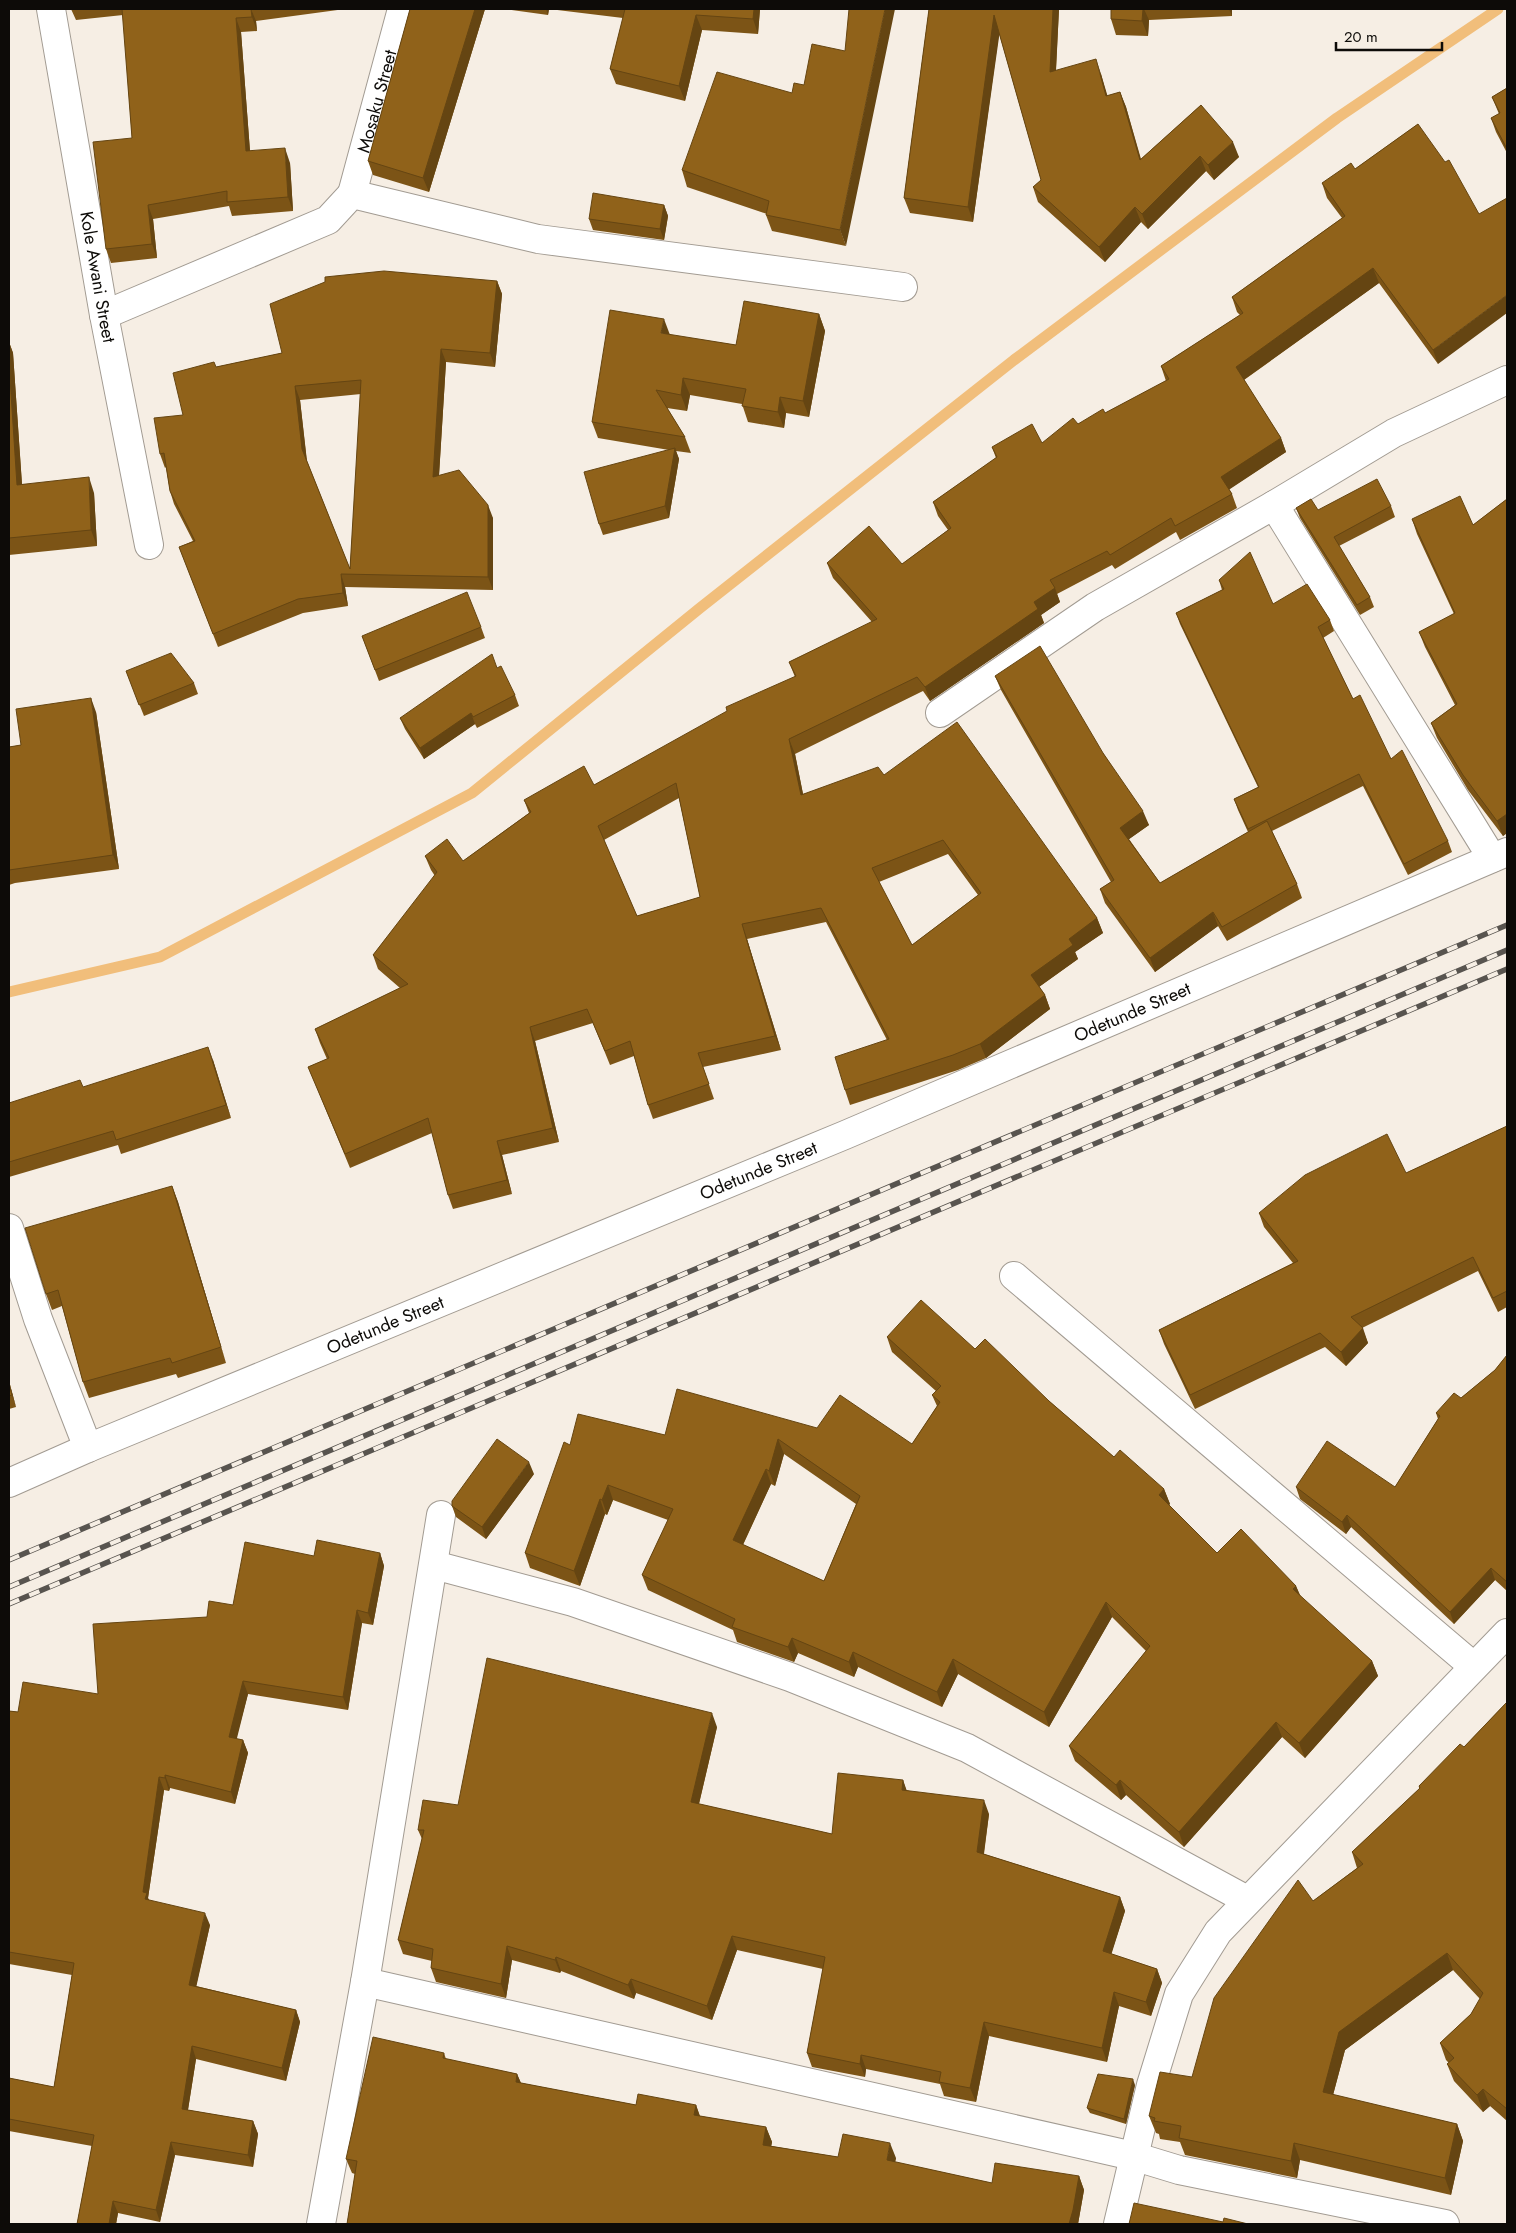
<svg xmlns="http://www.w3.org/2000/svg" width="1516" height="2233" viewBox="0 0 1516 2233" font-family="Jost,sans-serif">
<rect width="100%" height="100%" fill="#f6eee4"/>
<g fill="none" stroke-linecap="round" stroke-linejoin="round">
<path stroke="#f1be7b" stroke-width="11" d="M9 992 160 957 472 793 700 608 1014 360 1337 118 1498 9"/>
<defs>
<g id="minor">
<path id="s1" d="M51 9 104 315 149 545"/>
<path id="s2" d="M352 194 402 9"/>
<path d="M104 315 328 220 352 194 538 239 903 287"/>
<path d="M1274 505 1492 858"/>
<path d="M940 713 1095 607 1274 505 1394 433 1507 380"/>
<path d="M9 1228 38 1319 88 1448"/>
<path d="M1014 1276 1473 1666"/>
<path id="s3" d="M9 1483 88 1448 845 1135 1507 852"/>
<path d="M434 1565 573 1602 790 1677 967 1748 1247 1900"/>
<path d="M365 1982 1133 2156 1179 2170 1445 2224"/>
<path d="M321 2224 365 1982 441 1515"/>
<path d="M1118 2224 1151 2085 1179 1994 1218 1932 1507 1633"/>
</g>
</defs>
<use href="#minor" stroke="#a29b92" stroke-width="30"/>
<use href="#minor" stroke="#fff" stroke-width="28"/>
<defs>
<path id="rail" d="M9 1560 1507 925
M9 1587 1507 950
M9 1604 1507 969"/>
</defs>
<use href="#rail" stroke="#58544f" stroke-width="5.5"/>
<use href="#rail" stroke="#f6eee4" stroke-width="4" stroke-dasharray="11" stroke-linecap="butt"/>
</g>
<path fill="#7c5416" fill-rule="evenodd" d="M71 9H345L256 21 257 31 241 32 250 151 290 163 293 211 232 216 229 206 153 219 157 258 111 263 106 249 132 138 123 15 76 20Z
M410 9H485L429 192 373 175 368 161Z
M504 9H760L758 34 702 30 685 101 616 84 610 69 623 18 549 9 548 15Z
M929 9H1059L1056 71 1101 74 1107 96 1120 92 1126 107 1141 159 1201 105 1239 157 1214 180 1206 171 1148 229 1141 222 1105 262 1038 202 1033 187 1041 180 999 33 973 222 910 213 904 198Z
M1111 9H1232V16L1149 20 1148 36 1116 35 1111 19Z
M1507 88V153L1496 132 1491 118 1499 114 1492 97Z
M792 93 846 246 772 231 766 215 767 214 687 187 682 170Z
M1418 124 1438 364 1379 283 1244 380 1281 438 1286 452 1229 489 1232 494 1237 508 1180 540 1176 532 1115 569 1112 565 1057 594 1060 602 1041 615 1044 623 930 701 923 691 795 754 803 794 884 775 1097 918 1103 933 1075 952 1078 959 1039 987 1045 995 1050 1009 986 1058 958 1070 850 1105 845 1090 887 1040 826 922 747 939 781 1050 703 1067 714 1099 653 1119 648 1105 634 1056 610 1065 593 1023 535 1041 559 1142 502 1155 512 1194 453 1209 448 1195 432 1133 350 1168 314 1081 308 1067 327 1059 320 1043 315 1029 400 988 378 969 373 955 435 876 431 870 425 856 463 861 529 813 524 800 594 785 795 677 789 662 872 622 833 578 827 563 902 564 948 530 938 516 933 502 996 458 992 447 1042 443 1078 424 1105 413 1166 381 1161 366 1240 315 1237 312 1232 297 1342 218 1327 198 1322 183 1355 169ZM679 798 700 897 637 916 604 840ZM948 854 978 895 912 945 879 882Z
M664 205 668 216 664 240 593 230 589 219Z
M497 281 502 294 495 367 446 362 439 476 493 518V590L345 587 348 606 303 613 218 647 179 547 193 541 174 504 170 491 166 467 165 468 160 454 183 415 216 367 282 353ZM361 394 350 569 307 461 300 400Z
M819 314 825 331 809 417 786 413 784 428 748 422 742 404 690 395 687 411 667 408 685 437 691 453 676 451 679 459 669 518 603 535 599 524 669 450 598 438 592 422 669 335 736 345Z
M9 342 13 353 22 484 94 493 97 546 9 555Z
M1507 499V833L1503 836 1468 790 1437 738 1431 723 1455 705 1425 647 1419 632 1454 614 1417 534 1412 519 1473 525Z
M1391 506 1395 517 1339 546 1370 597 1374 607 1360 615 1300 518 1296 508 1318 510Z
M1219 580 1273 604 1330 620 1334 631 1323 638 1353 699 1391 759 1448 841 1452 852 1408 875 1363 786 1272 831 1297 884 1302 898 1227 941 1218 926 1155 972 1105 903 1100 889 1111 882 1001 690 995 676 1103 753 1149 825 1129 839 1160 883 1248 832 1238 810 1234 799 1258 787 1180 624 1176 613 1222 590Z
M481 627 485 638 379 681 362 636Z
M497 668 515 695 519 706 477 728 475 724 424 759 405 729 400 718Z
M126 671 194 683 198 694 144 716Z
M96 712 119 869 15 883 9 885V747L21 745Z
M213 1060 231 1118 121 1154 118 1145 9 1177V1103Z
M1507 1126V1307L1498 1312 1478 1271 1362 1328 1368 1343 1346 1366 1325 1347 1195 1409 1164 1344 1159 1330 1293 1263 1264 1227 1259 1213 1406 1173Z
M172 1186 178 1202 226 1363 178 1378 176 1374 89 1398 83 1382 62 1306 52 1310 46 1294Z
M887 1337 975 1349 1049 1401 1114 1457 1164 1489 1170 1504 1169 1505 1217 1553 1296 1586 1301 1597 1372 1661 1378 1676 1305 1758 1282 1737 1184 1847 1126 1795 1121 1800 1075 1761 1069 1746 1146 1651 1112 1617 1049 1727 958 1674 942 1707 858 1667 854 1677 798 1653 794 1662 737 1642 733 1630 648 1590 642 1575 668 1520 613 1500 607 1515 605 1514 580 1586 530 1568 525 1553 570 1445 665 1435 817 1428 912 1444 937 1406 932 1395 936 1391 892 1352ZM784 1454 856 1504 824 1581 743 1545 771 1484 775 1486Z
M1507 1355V1591L1495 1580 1454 1624 1351 1527 1346 1534 1300 1499 1296 1487H1395L1438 1419 1436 1413 1461 1398 1495 1370Z
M9 1381 16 1407 9 1409Z
M534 1474 486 1539 456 1517 452 1506Z
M380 1553 384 1566 373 1625 362 1623 348 1710 248 1694 236 1739 243 1740 248 1753 235 1804 170 1788 169 1791 164 1790 148 1898 149 1900 210 1925 196 1986 296 2010 300 2022 286 2081 196 2059 188 2110 253 2121 258 2134 253 2167 175 2155 160 2222 118 2213 116 2224H77L92 2146 9 2131V2078L54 2087 72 1975 9 1964V1711L18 1712 98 1694 207 1617 233 1605 314 1556Z
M1507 1702V2121L1490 2106 1483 2112 1454 2081 1447 2064 1449 2063 1446 2060 1440 2043 1471 2014 1480 1999 1453 1970 1345 2050 1333 2095 1457 2124 1463 2141 1451 2195 1300 2160 1297 2178 1185 2155 1180 2142 1160 2139 1159 2134 1156 2133 1149 2116 1192 2077 1313 1901 1357 1868 1352 1852 1419 1789V1786L1464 1747Z
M717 1727 699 1804 832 1834 903 1780 906 1790 989 1814 984 1854 1120 1897 1125 1911 1111 1954 1157 1969 1162 1983 1151 2016 1119 2006 1107 2062 989 2036 976 2102 944 2096 940 2084 866 2069 865 2077 812 2067 807 2053 823 1969 737 1950 712 2020 636 1993 634 1999 561 1971 560 1973 512 1960 506 1998 436 1982 431 1968 432 1961 403 1954 398 1940 422 1839 418 1830 458 1805Z
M444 2053 446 2059 517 2074 521 2083 636 2105H696L700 2116 766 2127 772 2142 771 2146 838 2157 896 2158 895 2162 992 2183 1079 2176 1084 2190 1078 2224H347L355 2174 352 2173 346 2159Z
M1135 2085 1126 2124 1090 2113 1087 2108Z"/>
<path fill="#654512" d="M251 9 256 21 257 31 252 17Z
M475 9H485L429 192 423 178Z
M546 9H549L548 15Z
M754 9H760L758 34 753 19Z
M885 9H895L846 246 840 230Z
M1053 9H1059L1055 87 1050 72Z
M1143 9H1144L1149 20 1148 36 1142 21Z
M1229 9H1232V16Z
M696 15 702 30 685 101 679 86Z
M994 15 1000 30 973 222 968 207Z
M236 18 241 32 251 165 246 151Z
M1096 59 1101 74 1112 111 1106 96Z
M1120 92 1126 107 1145 175 1140 160Z
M1233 142 1239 157 1214 180 1208 165Z
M285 148 290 163 293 211 288 197Z
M1200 156 1206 171 1148 229 1142 214Z
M148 205 153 219 157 258 152 244Z
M664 205 668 216 664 240 660 229Z
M1135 207 1141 222 1105 262 1099 247Z
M1373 268 1379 283 1242 381 1236 367Z
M497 281 502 294 495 367 490 353Z
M1507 295V313L1438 364 1433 350Z
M819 314 825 331 809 417 803 401Z
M664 319 670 335 661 333Z
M9 342 13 353 23 500 17 485 9 363Z
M441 349 446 362 438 491 433 477Z
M683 378 690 395 687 411 681 395Z
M295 386 300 400 307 463 302 449Z
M780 397 786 413 784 428 778 412Z
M1281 438 1286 452 1227 491 1221 477Z
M675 448 679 459 669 518 665 506Z
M89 477 94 493 97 546 91 530Z
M488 505 493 518V590L488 577Z
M341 574 345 587 348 606 343 593Z
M1055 588 1060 602 1041 615 1044 623 930 701 925 687 1034 602Z
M91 698 96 712 119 869 113 855Z
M471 713 475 724 424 759 420 748Z
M789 739 795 754 806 809 801 795Z
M1143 811 1149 825 1125 842 1120 828Z
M1507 814V833L1503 836 1497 821Z
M1213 912 1218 926 1155 972 1150 958Z
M1097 918 1103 933 1075 952 1078 959 1036 989 1031 975 1069 939Z
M742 924 747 939 781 1050 775 1036Z
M1045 995 1050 1009 986 1058 980 1044Z
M530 1027 535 1041 559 1142 553 1128Z
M208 1047 213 1060 231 1118 226 1105Z
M497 1141 502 1155 512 1194 507 1180Z
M172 1186 178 1202 226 1363 221 1347Z
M1363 1328 1368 1343 1346 1366 1341 1352Z
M9 1381 16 1407 12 1395Z
M778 1439 784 1454 775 1486 769 1471Z
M529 1462 534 1474 486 1539 482 1527Z
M766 1469 771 1484 738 1555 733 1540Z
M608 1485 613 1500 607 1515 602 1500Z
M1164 1489 1170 1504 1164 1510 1159 1495Z
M600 1499 605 1514 580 1586 574 1571Z
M1347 1515 1351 1527 1346 1534 1342 1522Z
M380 1553 384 1566 373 1625 368 1613Z
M1491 1568 1495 1580 1454 1624 1450 1612Z
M1296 1586 1302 1601 1293 1589Z
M1106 1602 1112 1617 1049 1727 1044 1712Z
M357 1610 362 1623 348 1710 343 1697Z
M792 1638 798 1653 794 1662 788 1647Z
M853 1652 858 1667 854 1677 849 1662Z
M953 1659 958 1674 942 1707 937 1692Z
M1372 1661 1378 1676 1305 1758 1299 1743Z
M243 1681 248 1694 234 1750 229 1737Z
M712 1713 717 1727 696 1816 691 1802Z
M1276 1722 1282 1737 1184 1847 1179 1832Z
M243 1740 248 1753 235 1804 231 1792Z
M165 1775 170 1788 169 1791 165 1778Z
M159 1777 164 1790 148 1898 151 1906 150 1912 143 1892Z
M903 1780 908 1794 902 1790Z
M1120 1780 1126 1795 1121 1800 1116 1785Z
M984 1800 989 1814 982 1866 977 1852Z
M1120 1897 1125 1911 1108 1965 1103 1951Z
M205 1913 210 1925 194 1997 189 1985Z
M732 1936 737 1950 712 2020 707 2006Z
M507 1946 512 1960 506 1998 501 1984Z
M1447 1953 1453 1970 1345 2050 1329 2110 1323 2092 1339 2032Z
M556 1957 561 1971 560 1973 555 1960Z
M1157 1969 1162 1983 1151 2016 1146 2002Z
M631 1979 636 1993 634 1999 628 1985Z
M1114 1992 1119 2006 1107 2062 1102 2048Z
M296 2010 300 2022 286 2081 282 2068Z
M984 2022 989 2036 976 2102 970 2088Z
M192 2046 196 2059 186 2122 182 2109Z
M861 2055 866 2069 865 2077 860 2064Z
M517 2074 523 2088 516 2082Z
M1133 2079 1135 2085 1126 2124 1124 2119Z
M1483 2089 1490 2106 1483 2112 1477 2095Z
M696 2105 701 2120 694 2115Z
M253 2121 258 2134 253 2167 248 2155Z
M1457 2124 1463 2141 1451 2195 1445 2178Z
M766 2127 772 2142 769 2159 763 2145Z
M171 2142 175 2155 160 2222 156 2210Z
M890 2143 896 2158 892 2175 887 2160Z
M1294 2143 1300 2160 1297 2178 1291 2161Z
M1079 2176 1084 2190 1078 2224H1069Z
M113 2201 118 2213 116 2224H109Z"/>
<path fill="#90621a" stroke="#654512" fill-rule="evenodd" d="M122 9H251L252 17 236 18 246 151 285 148 288 197 227 202V191L148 205 152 244 106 249 93 142 132 138Z
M410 9H475L423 178 368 161Z
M625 9H754L753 19 696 15 679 86 610 69Z
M849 9H885L840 230 766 215 769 201 682 170 717 72 792 93 794 83 804 85 812 44 845 51Z
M929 9H1053L1050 72 1096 59 1106 96 1120 92 1140 160 1201 105 1233 142 1208 165 1200 156 1142 214 1135 207 1099 247 1033 187 1041 180 994 15 968 207 904 198Z
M1111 9H1143L1142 21 1111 19Z
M1507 88V149L1491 118 1500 113 1492 97Z
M1418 124 1445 162 1449 160 1479 214 1507 198V295L1433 350 1373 268 1236 367 1281 438 1221 477 1232 494 1175 526 1171 518 1110 555 1107 551 1050 580 1055 588 1034 602 1038 609 925 687 917 677 789 739 801 795 878 767 884 775 957 722 1097 918 1069 939 1073 945 1031 975 1045 995 980 1044 953 1055 845 1090 835 1057 889 1039 821 908 742 924 775 1036 698 1053 709 1084 648 1105 630 1041 605 1051 587 1009 530 1027 553 1128 497 1141 507 1180 448 1195 428 1118 345 1154 308 1067 329 1058 315 1029 408 984 373 955 437 872 425 856 447 839 463 861 531 812 524 800 584 766 594 785 727 711 726 707 796 676 789 662 877 619 827 563 869 526 902 564 951 528 933 502 997 457 992 447 1032 424 1042 443 1073 418 1078 424 1103 409 1105 413 1169 379 1161 366 1243 313 1232 297 1345 216 1322 183 1351 163 1355 169ZM676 783 700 897 637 916 598 826ZM943 840 981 893 912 945 872 868Z
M593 193 664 205 660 229 589 219Z
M384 271 497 281 490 353 441 349 433 477 459 470 488 505V577L341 574 343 593 298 599 213 634 179 547 195 541 170 491 164 453 160 454 154 418 183 415 173 373 214 362 216 367 282 353 270 304 325 282V277ZM361 380 350 569 302 449 295 386Z
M744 301 819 314 803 401 780 397 778 412 742 406 746 389 683 378 681 395 656 390 685 437 592 422 610 310 664 319 661 333 736 345Z
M9 363 17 485 89 477 91 530 9 538Z
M675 448 665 506 599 524 584 472Z
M1377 479 1391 506 1334 537 1370 597 1357 605 1296 508 1311 499 1318 510Z
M1460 496 1473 525 1507 499V814L1497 821 1463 775 1431 723 1457 704 1419 632 1455 613 1412 519Z
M1250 552 1273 604 1307 584 1330 620 1318 627 1353 699 1360 695 1391 759 1402 750 1448 841 1404 864 1359 774 1248 829 1234 799 1259 787 1176 613 1224 589 1219 580Z
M467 592 481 627 375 670 362 636Z
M1040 646 1103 753 1143 811 1120 828 1160 883 1267 821 1297 884 1222 927 1213 912 1150 958 1100 889 1114 880 995 676Z
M171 653 194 683 139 705 126 671Z
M492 654 497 668 501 666 515 695 473 717 471 713 420 748 400 718Z
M91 698 113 855 9 870V747L21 745 16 709Z
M208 1047 226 1105 116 1140 113 1131 9 1162V1103L80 1080 83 1087Z
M1507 1126V1291L1493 1298 1473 1257 1351 1317 1363 1328 1341 1352 1320 1333 1190 1395 1159 1330 1298 1261 1259 1213 1305 1175 1387 1134 1406 1173Z
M172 1186 221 1347 172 1363 170 1358 83 1382 58 1290 46 1294 25 1228Z
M921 1300 975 1349 985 1339 1049 1401 1114 1457 1120 1450 1164 1489 1159 1495 1217 1553 1241 1529 1296 1586 1293 1589 1372 1661 1299 1743 1276 1722 1179 1832 1120 1780 1116 1785 1069 1746 1150 1646 1106 1602 1044 1712 953 1659 937 1692 853 1652 849 1662 792 1638 788 1647 732 1627 735 1619 642 1575 673 1509 608 1485 602 1500 600 1499 574 1571 525 1553 564 1442 570 1445 578 1414 665 1435 677 1389 817 1428 840 1395 912 1444 940 1402 932 1395 941 1386 887 1337ZM778 1439 860 1496 824 1581 733 1540 766 1469 769 1471Z
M1507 1355V1582L1491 1568 1450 1612 1347 1515 1342 1522 1296 1487 1327 1441 1395 1487 1440 1416 1436 1413 1454 1393 1461 1398 1495 1370Z
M9 1384 12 1395 9 1396Z
M497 1439 529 1462 482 1527 452 1506V1501Z
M317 1540 380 1553 368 1613 357 1610 343 1697 243 1681 229 1737 243 1740 231 1792 165 1775V1778L159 1777 143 1892 147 1893 145 1899 205 1913 189 1985 296 2010 282 2068 192 2046 182 2109 253 2121 248 2155 171 2142 156 2210 113 2201 109 2224H77L94 2135 9 2119V2078L54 2087 74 1963 9 1952V1711L18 1712 23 1682 98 1694 93 1624 207 1617 209 1601 233 1605 245 1542 314 1556Z
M487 1658 712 1713 691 1802 832 1834 838 1773 903 1780 902 1790 984 1800 977 1852 1120 1897 1103 1951 1157 1969 1146 2002 1114 1992 1102 2048 984 2022 970 2088 939 2082 941 2072 861 2055 860 2064 807 2053 825 1957 732 1936 707 2006 631 1979 628 1985 556 1957 555 1960 507 1946 501 1984 431 1968 433 1949 398 1940 424 1830H418L423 1800 458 1805Z
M1507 1702V2109L1483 2089 1477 2095 1447 2064 1454 2058 1440 2043 1471 2014 1483 1993 1447 1953 1339 2032 1323 2092 1457 2124 1445 2178 1294 2143 1291 2161 1179 2138 1181 2126 1154 2121 1155 2118 1149 2116 1160 2072 1192 2077 1214 1998 1298 1880 1313 1901 1363 1864 1352 1852 1420 1788 1419 1786 1460 1744 1464 1747Z
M373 2037 444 2053 443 2058 517 2074 516 2082 636 2105 638 2094 696 2105 694 2115 766 2127 763 2145 838 2157 843 2134 890 2143 887 2160 992 2183 995 2163 1079 2176 1073 2210 1069 2224H347L357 2161 346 2159Z
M1098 2074 1133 2079 1124 2119 1087 2108Z
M1134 2203 1223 2222 1224 2218 1248 2224H1129Z"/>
<g text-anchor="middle" stroke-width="4" stroke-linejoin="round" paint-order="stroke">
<g font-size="18" fill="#0d0b08" stroke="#f6eee4">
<text dy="6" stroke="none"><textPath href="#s2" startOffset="96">Mosaku Street</textPath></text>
<text dy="6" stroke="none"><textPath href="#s1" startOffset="272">Kole Awani Street</textPath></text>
<text dy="6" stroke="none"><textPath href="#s3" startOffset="1218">Odetunde Street</textPath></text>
<text dy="6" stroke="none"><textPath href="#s3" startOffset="812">Odetunde Street</textPath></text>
<text dy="6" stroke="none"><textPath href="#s3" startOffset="408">Odetunde Street</textPath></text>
</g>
</g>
<rect width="1516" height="2233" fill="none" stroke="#0d0b08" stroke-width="20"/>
<path d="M1336 42v8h106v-8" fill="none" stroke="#0d0b08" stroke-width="2.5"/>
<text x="1344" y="42" font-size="15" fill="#0d0b08" stroke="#f6eee4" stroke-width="4" paint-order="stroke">20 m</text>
</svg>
